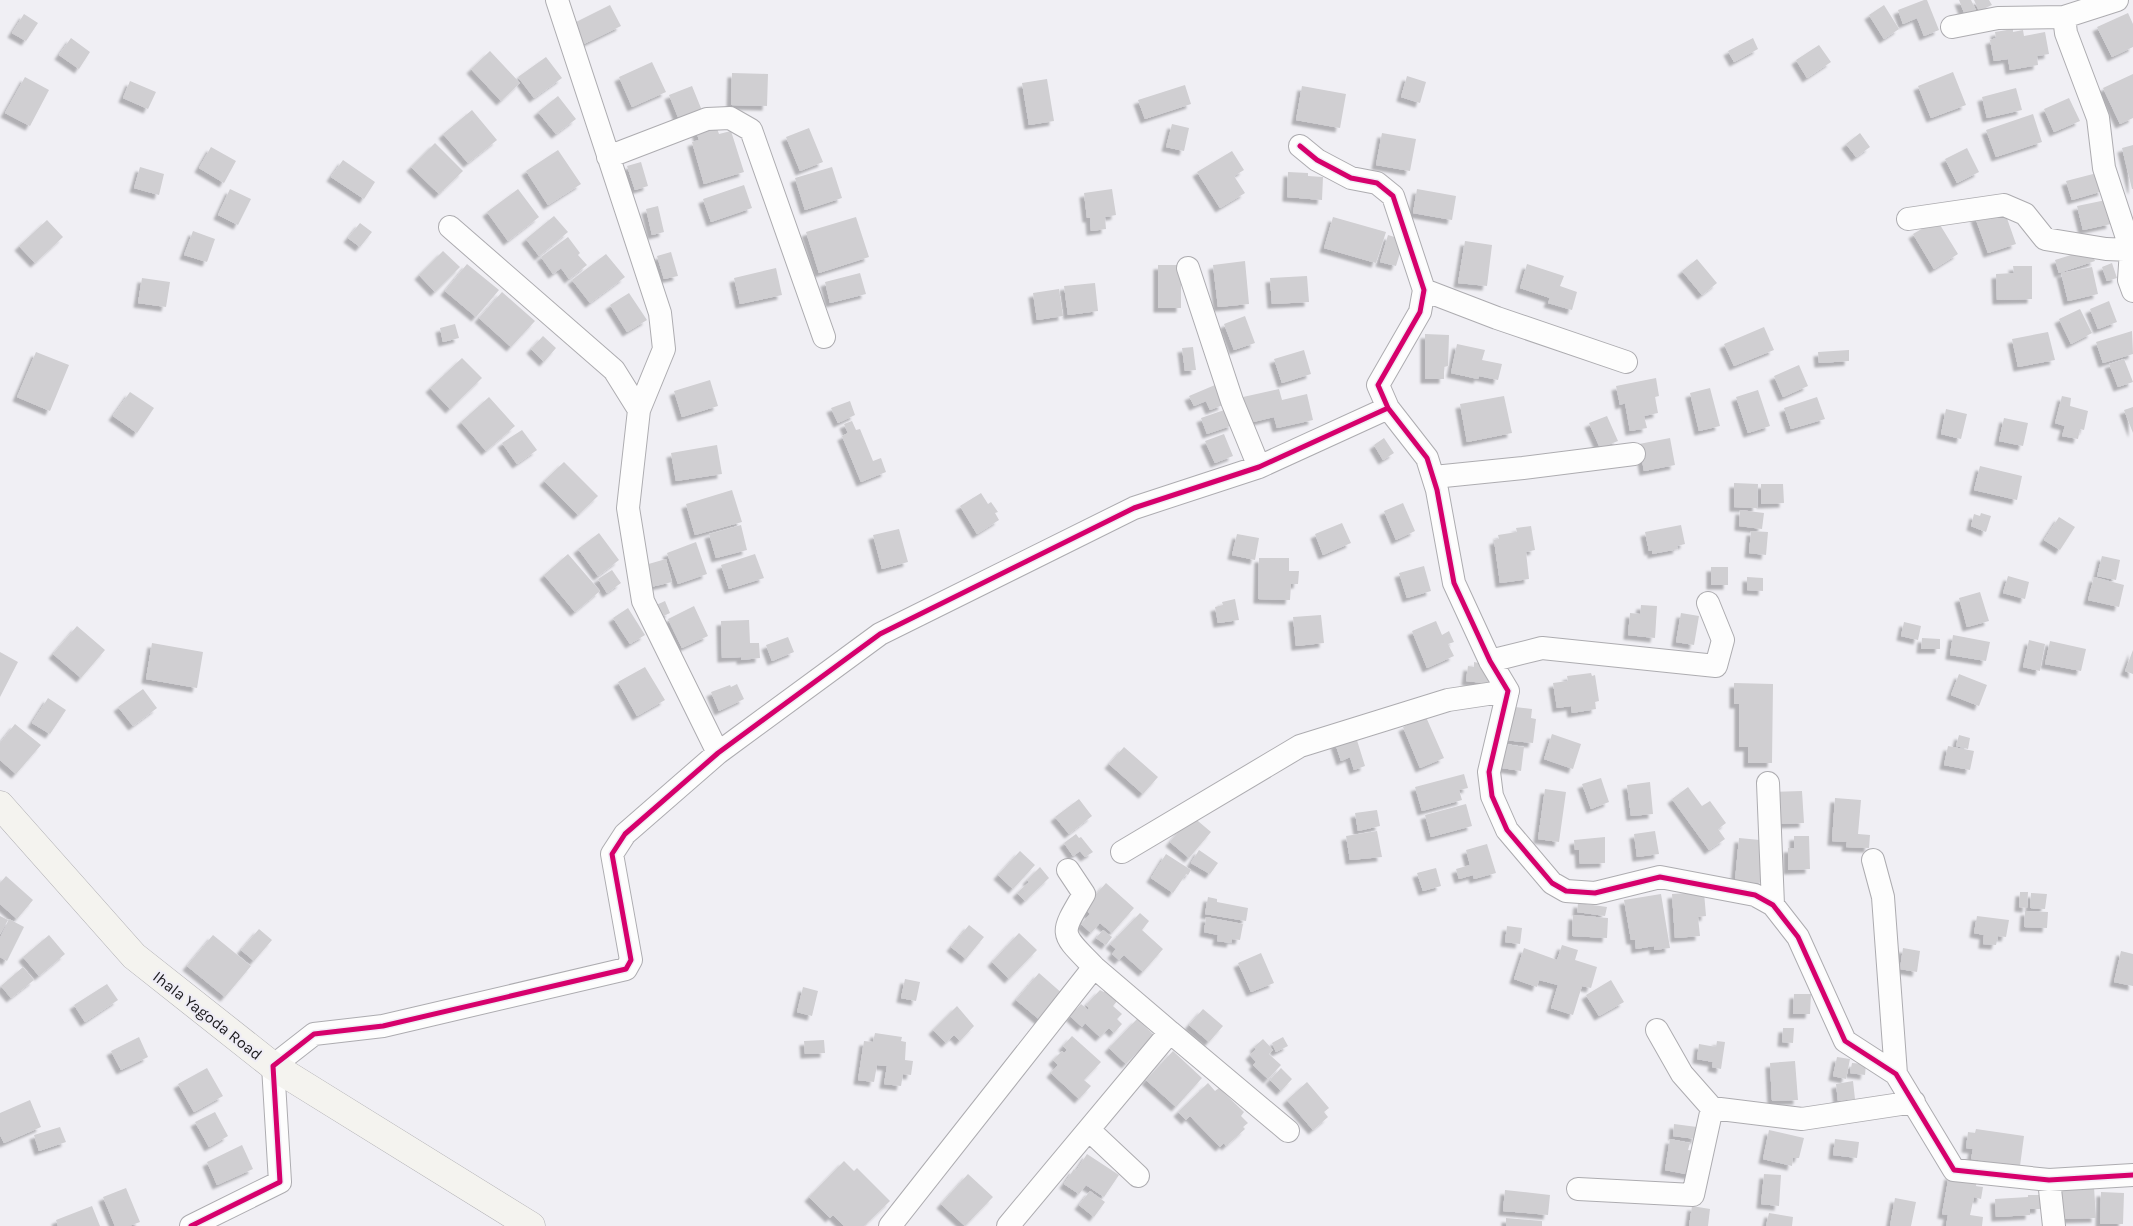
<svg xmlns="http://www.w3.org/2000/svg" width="2133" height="1226" viewBox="0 0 2133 1226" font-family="Karla,sans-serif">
<defs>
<filter id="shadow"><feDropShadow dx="-4.5" dy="4.5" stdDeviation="1" flood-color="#0004"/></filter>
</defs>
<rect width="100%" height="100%" fill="#f0eff4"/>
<path fill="#d0cfd2" filter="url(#shadow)" d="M1924 0H1927L1939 30 1924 36 1917 18 1903 24 1898 10Z
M1959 0H1971L1976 10 1965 15Z
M1974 0H1989L1992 5 1979 11Z
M610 5 621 26 584 44 574 23Z
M1884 5 1899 29 1884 39 1869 15Z
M2128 13 2133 24V47L2112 57 2097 27Z
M24 14 38 23 26 41 12 33Z
M2013 29V32L2023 30 2024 36 2045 32 2049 54 2037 56 2038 65 2010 70 2008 59 1994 61 1990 40 1996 38 1995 32Z
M71 38 90 52 79 69 59 55Z
M1753 38 1758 49 1734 62 1728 51Z
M1819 45 1831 62 1807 78 1796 60Z
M490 51 520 83 501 101 471 69Z
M546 57 562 78 534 98 518 77Z
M652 62 666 92 632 107 619 77Z
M1953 72 1966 105 1931 118 1918 86Z
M732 73 768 74 767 106 731 105Z
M2133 74V118L2120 124 2103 88Z
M1407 76 1426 82 1420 103 1401 97Z
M25 77 49 90 30 126 5 113Z
M1047 79 1054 121 1029 125 1022 83Z
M130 81 156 92 148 109 123 98Z
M1185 85 1191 104 1145 119 1138 100Z
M692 86 703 113 680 122 669 95Z
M1302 86 1346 94 1340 128 1296 120Z
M2016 88 2022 110 1987 118 1982 97Z
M558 96 576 119 556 134 538 112Z
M2069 98 2080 121 2054 132 2044 109Z
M472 110 497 140 468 163 443 134Z
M2033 114 2042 142 1996 157 1986 130Z
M715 123 719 134 731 131 744 172 704 184 692 142 699 140 695 128Z
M1172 124 1189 128 1184 151 1166 147Z
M809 128 823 162 800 171 786 137Z
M1382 133 1416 139 1410 171 1376 165Z
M1860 133 1870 147 1856 157 1846 144Z
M435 143 463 171 439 194 411 167Z
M2133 145V189H2132L2122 148Z
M211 147 236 161 224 183 199 168Z
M1967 148 1979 172 1957 183 1945 159Z
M558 150 581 184 548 205 526 171Z
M1232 151 1244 170 1234 176 1245 193 1220 208 1197 172Z
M343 160 375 182 364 199 331 177Z
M641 162 648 186 635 190 627 166Z
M140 167 164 174 159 195 134 188Z
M832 167 842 198 805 210 795 178Z
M1288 172 1308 173V176L1323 177 1322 200 1287 197Z
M2097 173 2103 191 2072 200 2066 181Z
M744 185 752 208 711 222 703 199Z
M230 189 251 199 238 225 218 215Z
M518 189 539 217 508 241 487 212Z
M1112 189 1116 215 1105 217 1106 229 1091 231 1090 218H1087L1084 193Z
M1417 189 1456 196 1452 220 1413 213Z
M2106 200 2111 224 2083 230 2077 206Z
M658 206 664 232 652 235 646 209Z
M2003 207 2016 244 1988 253 1975 217Z
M554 216 568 232 539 256 526 239Z
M856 217 869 257 819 273 806 232Z
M1333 217 1386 232 1376 263 1324 248Z
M47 220 63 237 35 263 19 246Z
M1937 220 1958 254 1934 269 1913 234Z
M360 223 372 232 360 247 348 238Z
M193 231 215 239 207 262 184 255Z
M1388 235 1404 240 1396 266 1380 262Z
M568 237 580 253 578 255 587 265 569 279 561 268 553 274 541 257Z
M1465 241 1492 245 1487 286 1458 283Z
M2090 249 2095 261 2059 273 2055 260Z
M443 251 460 267 435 292 419 275Z
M671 252 678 276 664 279 657 256Z
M606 254 625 277 590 303 572 280Z
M1697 259 1717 283 1702 295 1682 271Z
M1245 261 1249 304 1218 307 1213 265Z
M2112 263 2117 278 2107 281 2102 267Z
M467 264 499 290 476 317 445 291Z
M1527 264 1564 276 1560 286 1577 292 1572 310 1548 303 1550 298 1520 288Z
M1158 265H1181V308H1158Z
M2013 266H2032V299L1997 300 1996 274 2014 273Z
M2092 267 2098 294 2068 301 2061 273Z
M776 268 782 295 740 304 734 278Z
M860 273 866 294 830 303 825 282Z
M1307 276 1309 302 1272 304 1270 278Z
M142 278 170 282 166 307 138 303Z
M1095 283 1098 311 1068 315 1064 286Z
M1059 289 1063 316 1037 320 1033 293Z
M502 292 535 321 511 347 479 318Z
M629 293 647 320 627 332 610 305Z
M2109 301 2117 322 2098 329 2090 309Z
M2080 309 2092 333 2071 344 2059 319Z
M1245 316 1255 343 1234 350 1224 324Z
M455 324 459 338 443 342 440 328Z
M1764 327 1774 350 1734 366 1724 344Z
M2132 331 2133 354 2103 363 2096 342Z
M2048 332 2055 360 2018 367 2012 339Z
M1425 334 1449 335 1448 366 1444 367V379H1425Z
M543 336 556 348 544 362 531 349Z
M1457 344 1485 350 1482 360 1502 364 1498 380 1479 376 1478 379 1451 373Z
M1193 347 1196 370 1185 371 1182 348Z
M1304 350 1311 374 1282 383 1274 359Z
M1849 350V361L1819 363 1818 352Z
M36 352 69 365 50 411 17 397Z
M462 358 482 378 450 409 430 388Z
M2124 359 2133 382 2118 387 2109 364Z
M1799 365 1808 386 1783 397 1774 376Z
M1656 378 1659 396 1655 397 1658 413 1644 416 1647 428 1630 431 1625 403 1620 405 1616 386Z
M710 380 718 406 682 417 674 391Z
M1215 385 1223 405 1210 410 1206 401 1194 406 1189 396Z
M1710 388 1720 426 1699 431 1690 393Z
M1279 389 1282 400 1307 394 1313 420 1277 428 1274 417 1249 423 1243 397Z
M1758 390 1770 426 1748 433 1736 397Z
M130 392 154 408 137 433 113 416Z
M1504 396 1512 433 1467 442 1460 404Z
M2062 396 2071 398 2070 406 2088 411 2084 430 2080 429 2078 439 2062 436 2065 426 2055 423Z
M489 397 515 426 486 451 461 422Z
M1817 397 1825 419 1791 429 1784 408Z
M850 401 855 415 838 423 831 408Z
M2133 407V433L2124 410Z
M1227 409 1233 425 1207 434 1201 418Z
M1946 409 1967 414 1961 439 1941 434Z
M1607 416 1618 441 1600 448 1589 423Z
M2004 418 2028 423 2023 446 1999 441Z
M852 421 856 430 860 429 873 461 881 458 886 472 861 482 842 436 848 433 844 424Z
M522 430 537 450 517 464 502 443Z
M1224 434 1233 456 1215 463 1205 441Z
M1384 438 1394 453 1383 460 1374 445Z
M1670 438 1675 465 1644 471 1639 444Z
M717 445 722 474 676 481 671 453Z
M564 462 598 496 578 515 544 481Z
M1980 466 2022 476 2017 500 1974 490Z
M1734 483 1758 484 1757 508 1734 507Z
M1761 484H1783L1784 503 1761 504Z
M732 490 742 522 695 535 686 504Z
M981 493 988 504 991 502 998 512 995 513 999 520 977 534 960 506Z
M1403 503 1415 531 1396 540 1384 511Z
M1740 510 1764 513 1762 529 1739 526Z
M1981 513 1991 516 1986 532 1971 526 1974 514 1980 516Z
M2059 517 2075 527 2060 550 2044 540Z
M1342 523 1351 543 1323 555 1315 534Z
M741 525 747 550 716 558 709 534Z
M1681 525 1685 544 1677 546 1678 549 1652 554V550L1649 551 1645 532Z
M1531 526 1535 550 1526 552 1529 579 1500 583 1494 540 1499 539 1498 535 1517 532 1516 528Z
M899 529 908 562 882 569 873 535Z
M1751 531 1768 532 1766 555 1749 553Z
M599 533 619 560 598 576 578 549Z
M1237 534 1259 538 1255 560 1232 555Z
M696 542 707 574 678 584 667 553Z
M568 554 600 591 575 612 544 575Z
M755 554 764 578 729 589 721 565Z
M2102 556 2120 560 2116 580 2097 576Z
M1259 558H1289V571H1299L1298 584H1291L1290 600 1258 599Z
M666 559 672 582 651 587 645 565Z
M1424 566 1431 591 1407 598 1399 573Z
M1711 567H1728V585H1711Z
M612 570 621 583 607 593 598 579Z
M2008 576 2029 582 2025 599 2003 593Z
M1747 577 1763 578V591L1747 590Z
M2094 577 2124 585 2119 607 2088 600Z
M1980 592 1989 621 1967 627 1959 598Z
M1235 599 1239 620 1218 623 1215 607 1223 605 1222 602Z
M665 601 670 613 657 619 652 607Z
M1641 605 1657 606 1655 638 1628 635 1630 613 1640 614Z
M694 606 708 636 682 648 668 619Z
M628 608 645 635 630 644 613 618Z
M1681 613 1699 616 1694 645 1676 642Z
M1321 615 1324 643 1296 646 1293 617Z
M749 620 750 643H759L760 658 741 660V657L722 658 721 621Z
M1436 621 1442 635 1449 631 1454 642 1448 644 1454 656 1427 668 1412 631Z
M1904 622 1921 626 1918 640 1901 636Z
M77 626 105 650 81 678 53 654Z
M1953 635 1990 642 1986 661 1950 655Z
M788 637 794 652 772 661 766 645Z
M1922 638 1940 639V649H1921Z
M2029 640 2045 644 2040 671 2023 667Z
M2050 641 2086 649 2081 671 2045 664Z
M152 643 203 652 197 688 146 679Z
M2133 650V674L2125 671Z
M0 652 18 662 0 697Z
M1474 662 1479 663V666L1486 667 1492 684 1466 681 1468 666 1474 667Z
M645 667 665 700 637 716 618 682Z
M1591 673 1592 676 1595 675 1599 701 1595 702 1596 709 1572 713 1571 706 1557 708 1553 683 1568 681 1567 676Z
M1959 674 1987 685 1979 706 1951 695Z
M1734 683 1773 684 1772 763H1748V747H1739V704H1734Z
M737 684 744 699 719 711 711 692 730 685 731 687Z
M143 689 157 708 133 726 118 707Z
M48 698 66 710 50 734 32 723Z
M1515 707 1532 709 1531 718 1536 719 1533 743 1504 740 1514 716Z
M1426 717 1444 758 1420 768 1403 727Z
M15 724 41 745 16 774 0 760V743Z
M1552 734 1581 744 1573 769 1544 759Z
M1959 735 1970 738 1968 749 1956 746Z
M1356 737 1365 766 1354 770 1350 757 1341 761 1335 743Z
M1506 744 1524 747 1521 771 1502 768Z
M1948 746 1974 751 1970 770 1944 765Z
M1124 747 1158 777 1143 794 1109 764Z
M1464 774 1468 788 1459 790 1462 800 1422 811 1415 787Z
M1601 778 1609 802 1591 809 1582 784Z
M1650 782 1653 814 1631 816 1627 785Z
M1688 787 1702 806 1710 801 1726 823 1718 829 1725 839 1709 850 1672 799Z
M1545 789 1566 792 1559 842 1538 839Z
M1802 791 1804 823 1775 824 1773 792Z
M1835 798 1861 800 1858 834 1870 835 1869 848 1846 847 1847 842 1832 841Z
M1079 799 1092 816 1069 834 1055 817Z
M1466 804 1472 826 1431 837 1425 815Z
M1377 810 1380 826 1358 831 1355 813Z
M1192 816 1211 832 1189 858 1170 842Z
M1377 831 1382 857 1350 860 1346 836Z
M1655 831 1659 854 1637 857 1634 834Z
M1076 834 1079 838 1081 837 1093 852 1085 857 1080 851 1073 856 1064 843Z
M1794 836H1809L1810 869 1788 870V848H1794Z
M1605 837V863L1580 864 1579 850H1575L1574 840Z
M1739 838 1760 840 1759 854 1765 855 1763 883 1735 881Z
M1487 844 1496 873 1474 879 1473 875 1459 879 1456 869 1470 865 1466 850Z
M1199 850 1218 863 1210 874 1191 863Z
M1020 851 1035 865 1013 889 998 875Z
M1166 854 1191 870 1188 875 1186 874 1173 893 1151 878Z
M1040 867 1049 878 1025 901 1017 893 1029 882 1027 880Z
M1436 868 1441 886 1423 891 1417 873Z
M6 876 33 900 17 919 0 904V883Z
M1106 883 1134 908 1112 933 1100 923 1091 933 1081 924 1090 914 1084 908Z
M1704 892 1706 916 1698 917 1700 936 1675 938 1672 894Z
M2020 892H2028L2027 908 2019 907Z
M2031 893 2047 894 2045 909 2030 908Z
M1661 894 1670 948 1654 950V946L1636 949 1635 940H1631L1624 900Z
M1208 897 1217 899V902L1248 908 1246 921 1205 914Z
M1578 903 1607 907 1605 916 1577 912Z
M2025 911 2048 912 2047 928 2024 927Z
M1140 913 1149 921 1142 930 1163 949 1143 972 1124 955 1119 960 1112 954 1116 949 1110 944Z
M1573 915 1608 918 1607 938 1572 936Z
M0 916 8 920 0 934Z
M1977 916 2009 920 2006 937 1998 936 1996 945 1983 944 1984 935 1974 933Z
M1206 917 1243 924 1240 940 1232 939 1231 943 1217 941 1218 935 1204 932Z
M9 919 24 927 7 961 0 957V938Z
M969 925 984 937 966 959 951 947Z
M1507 926 1522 928 1520 944 1505 942Z
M259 929 272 940 254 961 241 950Z
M1103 930 1112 937 1106 945 1096 938Z
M1019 933 1037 950 1009 979 992 962Z
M49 935 65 954 39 976 23 957Z
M213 935 251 966 225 997 187 966Z
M1562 945 1578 950 1575 960 1597 967 1591 988 1582 986 1573 1015 1551 1008 1558 985 1539 980 1537 987 1514 979 1524 948 1557 960Z
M1903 948 1920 951 1917 972 1900 969Z
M2121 951 2133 954V986L2114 982Z
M1261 953 1274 983 1251 992 1238 963Z
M23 967 34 980 11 998 1 986Z
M1039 973 1064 995 1041 1021 1016 1000Z
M905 979 920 982 916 1001 901 998Z
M1611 980 1624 1002 1599 1016 1586 995Z
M107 984 118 1000 85 1022 74 1005Z
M803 987 818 991 812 1016 797 1012Z
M1100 990 1104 992 1106 990 1118 1000 1113 1006 1122 1014 1117 1019 1122 1024 1114 1033 1109 1028 1100 1037 1085 1023 1082 1027 1070 1016 1081 1004 1088 1010 1089 1008 1086 1005Z
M1794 994H1811L1810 1014H1793Z
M957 1006 974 1026 960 1041 954 1035 946 1043 933 1030Z
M1203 1009 1223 1026 1209 1042 1189 1025Z
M1137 1019 1154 1035 1126 1064 1109 1048Z
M1783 1028H1794L1793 1043 1782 1042Z
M875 1033 902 1037 901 1041 906 1042 905 1060 913 1061 911 1075 903 1074 901 1086 884 1084 887 1066 877 1065 874 1082 858 1080 864 1041 873 1042Z
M1072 1036 1101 1062 1084 1080 1091 1086 1079 1099 1051 1073 1058 1065 1053 1060 1062 1051 1064 1053 1067 1050 1063 1046Z
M139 1037 148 1057 121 1070 111 1051Z
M1283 1037 1288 1046 1276 1052 1272 1043Z
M1263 1039 1273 1050 1269 1054 1281 1065 1268 1079 1253 1065 1256 1062 1250 1055 1256 1049 1254 1047Z
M824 1040 825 1053 805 1054 804 1041Z
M1717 1041 1725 1042 1721 1069 1712 1067 1713 1062 1697 1059 1699 1044 1716 1047Z
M1173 1051 1202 1078 1176 1107 1146 1080Z
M1837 1057 1850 1059 1846 1079 1833 1076Z
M1795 1061 1798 1100 1772 1101 1770 1063Z
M1852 1063 1866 1064 1865 1075 1850 1073Z
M207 1068 223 1096 194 1112 178 1084Z
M1281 1068 1292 1079 1281 1091 1270 1080Z
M1853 1081 1855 1099 1838 1101 1836 1084Z
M1307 1082 1329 1108 1324 1112 1328 1117 1313 1130 1287 1100Z
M1208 1083 1215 1091 1219 1088 1244 1112 1241 1116 1248 1123 1243 1127 1245 1129 1226 1146 1224 1143 1220 1147 1190 1116 1186 1120 1178 1112Z
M30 1100 41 1127 4 1143 0 1135V1113Z
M215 1112 228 1136 209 1147 195 1122Z
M1674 1124 1697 1127 1696 1139 1673 1136Z
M60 1127 66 1142 39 1151 34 1135Z
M1976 1129 2024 1136 2020 1166 1971 1159 1973 1149 1966 1148 1968 1132 1975 1133Z
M1769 1130 1804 1138 1799 1158H1793L1792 1166 1763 1159Z
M1670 1139 1690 1143 1688 1150 1694 1151 1691 1175 1665 1170Z
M1835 1139 1859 1142 1857 1158 1833 1155Z
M242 1145 253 1169 217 1185 207 1162Z
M1087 1154 1119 1175 1104 1197 1086 1185 1079 1194 1064 1184 1074 1169 1076 1171Z
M844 1161 854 1171 857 1168 890 1201 864 1226H844L833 1215 830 1218 809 1197Z
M968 1174 993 1197 965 1226 941 1204Z
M1764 1174 1781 1175 1779 1206 1761 1204Z
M1949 1175 1977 1180 1976 1186 1983 1187 1981 1199 1974 1197 1970 1215 1983 1217 1982 1226H1946L1948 1215 1942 1214Z
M2094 1187 2096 1218 2061 1219 2060 1189Z
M126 1188 140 1222 129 1226H115L103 1197Z
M1505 1190 1550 1195 1548 1215 1503 1211Z
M1090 1191 1105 1202 1094 1217 1079 1205Z
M2101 1192 2124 1193 2123 1224H2100Z
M2028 1195H2040V1209H2030V1215L1996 1217 1995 1199 2028 1197Z
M1895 1198 1916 1202 1911 1226H1890Z
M92 1206 100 1226H58L56 1220Z
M1692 1206 1710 1209 1708 1226H1689Z
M1769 1213 1793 1217 1792 1226H1766Z
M1506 1218 1542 1221V1226H1506Z"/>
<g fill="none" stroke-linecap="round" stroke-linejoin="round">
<defs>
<path id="street" d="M557 0 660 313 664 349 639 410
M2064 17 2066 33 2098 118 2104 168 2131 250 2129 280 2133 291
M1952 27 1998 18 2064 17 2117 0
M1300 146 1317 160 1351 178 1377 183 1393 196 1424 290 1420 312 1378 385 1388 408 1427 458 1437 490 1454 583 1490 661 1508 691 1489 772 1492 796 1507 830 1552 883 1566 891 1595 893 1660 877 1755 895 1773 905 1798 937 1845 1041 1896 1074 1954 1170 2049 1180 2133 1175
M608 157 707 119 730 118 751 130 824 337
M1908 219 2004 205 2025 214 2045 239 2106 249 2131 250
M450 227 614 370 639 410 628 508 643 601 718 753
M1188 268 1232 401 1259 467
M1424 290 1497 318 1626 362
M1434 477 1523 468 1634 454
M1490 661 1542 648 1716 666 1723 640 1708 603
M1768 783 1773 905
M1122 852 1300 746 1448 700 1508 691
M1873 860 1883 897 1896 1074
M1068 870 1084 894C1059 936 1060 932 1094 967
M1657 1030 1682 1074 1712 1108 1802 1119 1914 1102
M1170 1032 1288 1131
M1089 1130 1138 1176
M2049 1180 2054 1226
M1578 1189 1693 1195 1712 1108
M191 1226 280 1182 273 1066 314 1034 383 1026 626 969 631 960 612 854 625 834 718 753 880 634 1134 508 1259 467 1388 408
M890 1226 1094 967 1170 1032 1008 1226"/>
<path id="secondary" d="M0 805 134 956 273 1066 531 1226"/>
</defs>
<use href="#street" stroke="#adacb0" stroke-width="24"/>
<use href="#secondary" stroke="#adacb0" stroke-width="29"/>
<use href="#street" stroke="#fdfdfd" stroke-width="22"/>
<use href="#secondary" stroke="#f4f3ef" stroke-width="28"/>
<defs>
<path id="cycleway" d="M1300 146 1317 160 1351 178 1377 183 1393 196 1424 290 1420 312 1378 385 1388 408 1427 458 1437 490 1454 583 1490 661 1508 691 1489 772 1492 796 1507 830 1552 883 1566 891 1595 893 1660 877 1755 895 1773 905 1798 937 1845 1041 1896 1074 1954 1170 2049 1180 2133 1175
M191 1226 280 1182 273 1066 314 1034 383 1026 626 969 631 960 612 854 625 834 718 753 880 634 1134 508 1259 467 1388 408"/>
</defs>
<use href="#cycleway" stroke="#efedf6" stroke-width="8"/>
<use href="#cycleway" stroke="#d6006c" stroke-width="5"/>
</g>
<g text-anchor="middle" stroke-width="4.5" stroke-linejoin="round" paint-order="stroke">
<g font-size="16" fill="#1b1a1d" stroke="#efedf6">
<text transform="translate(208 1015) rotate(38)" y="6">Ihala Yagoda Road</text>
</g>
</g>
</svg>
